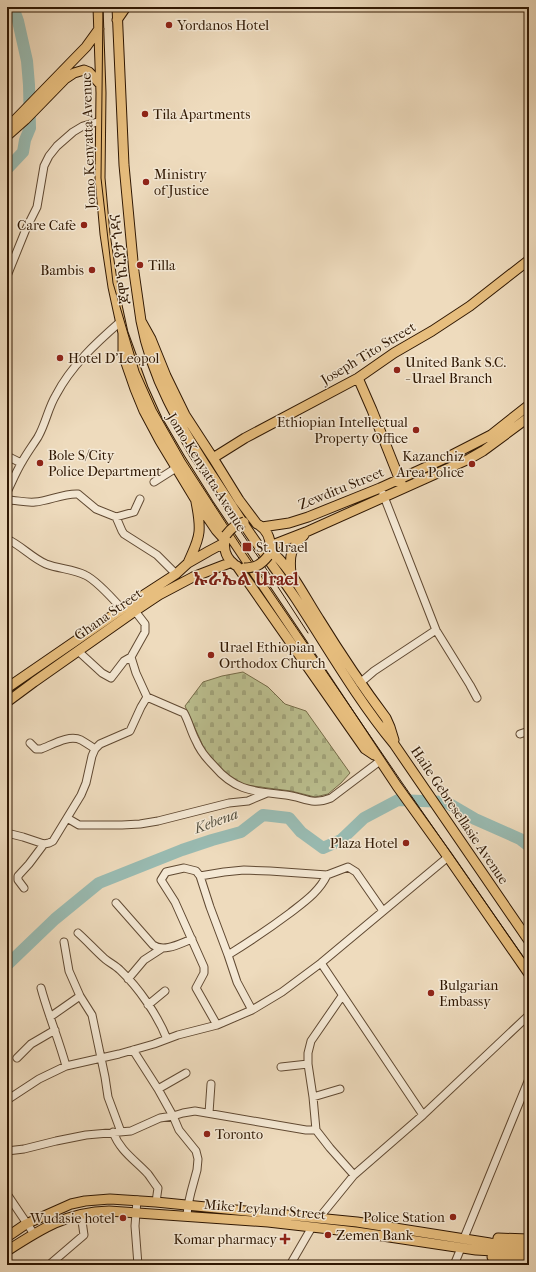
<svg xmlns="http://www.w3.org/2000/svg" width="536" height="1272" viewBox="0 0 536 1272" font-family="'IM FELL French Canon','Noto Serif Ethiopic',serif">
<defs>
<pattern id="cemetery-stones" width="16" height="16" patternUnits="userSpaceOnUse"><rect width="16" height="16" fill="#bbbf8f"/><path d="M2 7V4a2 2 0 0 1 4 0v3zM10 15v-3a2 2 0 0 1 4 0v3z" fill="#a1a37a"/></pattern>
</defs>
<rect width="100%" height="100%" fill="#eedbbd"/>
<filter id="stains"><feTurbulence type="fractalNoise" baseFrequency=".005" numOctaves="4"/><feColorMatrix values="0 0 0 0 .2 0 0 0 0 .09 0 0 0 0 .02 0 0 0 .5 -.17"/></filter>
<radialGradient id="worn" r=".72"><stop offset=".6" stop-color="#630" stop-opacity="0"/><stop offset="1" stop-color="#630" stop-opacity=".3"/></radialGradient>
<path fill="url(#cemetery-stones)" stroke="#766c49" d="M243 672 268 687 285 704 306 711 350 773 341 783 328 794 315 797 291 791 245 785 225 776 208 757 185 706 203 682 222 676Z"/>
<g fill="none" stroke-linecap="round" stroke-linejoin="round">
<path stroke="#99bbb2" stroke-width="12" d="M7 169 23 152 25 140 30 128 29 85 27 61 18 21 13 7
M7 965 55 919 99 883 182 850 212 840 241 832 263 815 289 818 301 832 323 848 341 840 364 818 398 800 446 802 475 819 520 839 529 846"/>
<defs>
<path id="minor" d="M7 276 26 229 37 207 44 166 49 156 57 146 73 132 83 126 101 121
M7 456 21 463
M154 482 176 468
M7 492C12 482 16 472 22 462 27 453 33 445 38 437 46 423 48 408 56 395 71 366 96 343 120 322
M383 494 436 630 470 685 477 698
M7 500C16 500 26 503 35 502 49 501 64 493 78 494L96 509 116 517 134 512 140 499
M116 517 122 531 124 534 157 555 176 574
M7 539C22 546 32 558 46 564 59 569 73 569 85 575 96 580 114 600 122 609
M78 651 102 673 111 678 124 661 131 657 145 632V624L135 611
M131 657 136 673 147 697 184 713C189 722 191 732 196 741 200 751 207 759 214 766 236 792 255 791 286 795 304 797 311 806 331 798L380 761
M360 683 374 671 436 630
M520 734 529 731
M30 743 36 749H41C52 745 69 734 81 740 86 743 91 746 95 749
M67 818 79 825H122L140 824 158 821 229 803 248 801 267 793
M7 833 23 837 44 844 49 843 53 841 81 795 86 783 92 756 95 749 100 744 130 731 141 707 147 697
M200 876 196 871 184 868 166 872 161 880 175 902 204 967V973L196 988 217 1025
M24 888 18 880V876L29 864 44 844
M116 903 153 945C164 953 181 943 192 939
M78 933C87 941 96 951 105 959 110 963 116 966 120 970 139 988 158 1016 167 1039
M64 942 69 971 80 996 92 1015 105 1077 108 1097 121 1132
M228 955C249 942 270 928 290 913 304 902 319 892 327 875
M321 963 423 1115
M128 979 144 960 161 949
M41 988C48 1014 59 1040 66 1066
M342 996 311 1041 308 1053V1064L313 1097 316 1130 330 1148 354 1175
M148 1005 165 991
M252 1010 237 982 228 955 210 907 200 876 224 872 244 870 270 871 327 875 348 867 356 872 383 911
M50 1017 80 996
M133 1050 158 1089 173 1116 179 1130 196 1151 198 1159 197 1170 191 1192 188 1205 187 1216
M17 1058 31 1044 55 1030
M281 1067 308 1064
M158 1089 186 1073
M313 1097 340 1089
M7 1100 39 1079 66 1066 119 1054 154 1044 178 1035 217 1025 252 1010 282 992 321 963 448 857
M209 1113 211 1084
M113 1132C120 1151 135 1160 148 1174 151 1178 154 1183 158 1188L156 1202
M7 1151 24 1149 56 1141 86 1135 131 1131 160 1118 173 1116 183 1113 195 1111 306 1130H316
M7 1194 34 1234
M137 1200 135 1226 138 1265
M319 1218 354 1175 423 1115 529 1015
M464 1238 529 1079
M49 1265 84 1235 81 1214
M290 1265 312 1227
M454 1265 461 1248"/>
<path id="major" d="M98 7 101 93 100 178 105 234 113 287 123 333V352L126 363 135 389 144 411 160 441 195 499 216 530 225 540
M117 7 124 165 134 272 141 321 151 339 166 376 185 415 213 458 239 500 257 524
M117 20 126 7
M7 126 15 120 86 47 99 29
M7 136 25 120 65 79 74 73 84 70 89 72 100 84
M141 321C152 380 179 424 211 474 223 492 235 511 247 529 263 553 280 575 296 599 328 648 357 699 394 744L529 941
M123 333 143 388 157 419 181 460 208 503 322 673 397 786 448 857 529 974
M358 378 372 410 401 483
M213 458 245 438 358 378 394 353 432 331 470 306 529 260
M259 525C268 531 271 540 270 550
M262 527 289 523 308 517 380 488 448 457 491 435 529 405
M225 540C223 550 227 559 235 565
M270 546 306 532 469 459 483 451 529 417
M270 550C291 568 304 596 319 619 340 653 362 686 386 718L390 727 394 740
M188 563C192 553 198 543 199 532 200 522 198 512 196 502
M237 566 365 749 374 755
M291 573C289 555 291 548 304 535
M7 688 122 609 176 574 188 563 209 551 224 543
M7 702 34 682 135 611 159 595 193 577 232 562
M7 1237 26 1224 71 1204 85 1201 110 1199 156 1202 357 1222 490 1243 529 1246
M498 1238 529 1239
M7 1251C41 1229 67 1212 109 1211L268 1222 356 1232 476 1250 529 1253
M492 1257 529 1259"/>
</defs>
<use href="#minor" stroke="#604932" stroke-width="9"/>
<use href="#major" stroke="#301803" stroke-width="11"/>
<use href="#minor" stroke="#f4e8d4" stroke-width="7"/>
<use href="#major" stroke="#e7be7e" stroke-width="9"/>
<path stroke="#301803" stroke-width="1" d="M103 7 101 178 113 283 139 371 156 409 185 460 244 551 403 784 529 965
M178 436 190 457 265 567 308 633"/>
<defs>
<path id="major-bridge" d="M226 535C231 528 236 524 244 522
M244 568C255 568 261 565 268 556"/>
</defs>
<use href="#major-bridge" stroke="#301803" stroke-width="11" stroke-linecap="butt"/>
<use href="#major-bridge" stroke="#e7be7e" stroke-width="9"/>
</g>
<g fill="#8f2418" stroke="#f4e8d4" stroke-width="1.5">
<circle cx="169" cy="25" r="4"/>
<circle cx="145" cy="114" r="4"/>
<circle cx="146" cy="182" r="4"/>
<circle cx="84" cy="225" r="4"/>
<circle cx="140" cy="265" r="4"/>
<circle cx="92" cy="270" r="4"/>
<circle cx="60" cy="358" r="4"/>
<circle cx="397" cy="370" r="4"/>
<circle cx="416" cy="430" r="4"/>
<circle cx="40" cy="463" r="4"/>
<circle cx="472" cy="464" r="4"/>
<rect x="242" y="542" width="10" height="10" rx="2"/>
<circle cx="211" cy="655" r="4"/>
<circle cx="406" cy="843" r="4"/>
<circle cx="431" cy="993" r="4"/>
<circle cx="207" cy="1134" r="4"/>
<circle cx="453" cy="1217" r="4"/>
<circle cx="123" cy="1218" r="4"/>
<circle cx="328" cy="1235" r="4"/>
<path d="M283 1233h4v4h4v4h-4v4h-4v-4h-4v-4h4z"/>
</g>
<g text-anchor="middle" stroke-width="3" stroke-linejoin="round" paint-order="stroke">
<g font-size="14" fill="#301803" stroke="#f4e8d4" text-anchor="start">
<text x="177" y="30">Yordanos Hotel</text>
<text x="153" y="119">Tila Apartments</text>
<text x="154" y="179">Ministry<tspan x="154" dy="16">of Justice</tspan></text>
<text x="76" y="230" text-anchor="end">Care Cafe</text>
<text x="148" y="270">Tilla</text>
<text x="84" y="275" text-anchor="end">Bambis</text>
<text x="68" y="363">Hotel D'Leopol</text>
<text x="405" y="367">United Bank S.C.<tspan x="405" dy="16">- Urael Branch</tspan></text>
<text x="408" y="427" text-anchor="end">Ethiopian Intellectual<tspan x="408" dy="16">Property Office</tspan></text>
<text x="48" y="460">Bole S/City<tspan x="48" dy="16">Police Department</tspan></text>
<text x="464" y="461" text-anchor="end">Kazanchiz<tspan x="464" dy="16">Area Police</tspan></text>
<text x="256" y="552">St. Urael</text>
<text x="219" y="652">Urael Ethiopian<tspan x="219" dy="16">Orthodox Church</tspan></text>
<text x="398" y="848" text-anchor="end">Plaza Hotel</text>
<text x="439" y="990">Bulgarian<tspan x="439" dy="16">Embassy</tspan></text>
<text x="215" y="1139">Toronto</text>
<text x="445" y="1222" text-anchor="end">Police Station</text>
<text x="115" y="1223" text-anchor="end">Wudasie hotel</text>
<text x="336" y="1240">Zemen Bank</text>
<text x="277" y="1244" text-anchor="end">Komar pharmacy</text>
</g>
<g font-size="14" fill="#301803" stroke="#f4e8d4">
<text transform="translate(88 141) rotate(-92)" y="5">Jomo Kenyatta Avenue</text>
<text transform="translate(120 259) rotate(-97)" y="5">ጆሞ ኬኒያታ ጎዳና</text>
<text transform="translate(368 353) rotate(-31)" y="5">Joseph Tito Street</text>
<text transform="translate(207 472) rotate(58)" y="5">Jomo Kenyatta Avenue</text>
<text transform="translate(341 488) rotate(-22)" y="5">Zewditu Street</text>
<text transform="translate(108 614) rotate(-35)" y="5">Ghana Street</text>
<text transform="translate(460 815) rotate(56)" y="5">Haile Gebresellasie Avenue</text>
<text transform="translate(265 1209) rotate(5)" y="5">Mike Leyland Street</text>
</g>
<g font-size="15" font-style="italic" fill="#555140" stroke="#f4e8d4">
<text transform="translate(216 821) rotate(-20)" y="5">Kebena</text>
</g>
<g font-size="18" font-weight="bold" fill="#7a1f14" stroke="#f4e8d4">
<text x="246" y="585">ኡራኤል Urael</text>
</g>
</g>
<rect width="536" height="1272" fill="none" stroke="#eedbbd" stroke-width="24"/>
<rect x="8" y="8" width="520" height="1256" fill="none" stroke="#301803" stroke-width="2"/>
<rect x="12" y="12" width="512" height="1248" fill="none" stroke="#301803"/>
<rect width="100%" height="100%" filter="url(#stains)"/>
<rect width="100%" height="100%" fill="url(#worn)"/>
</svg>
